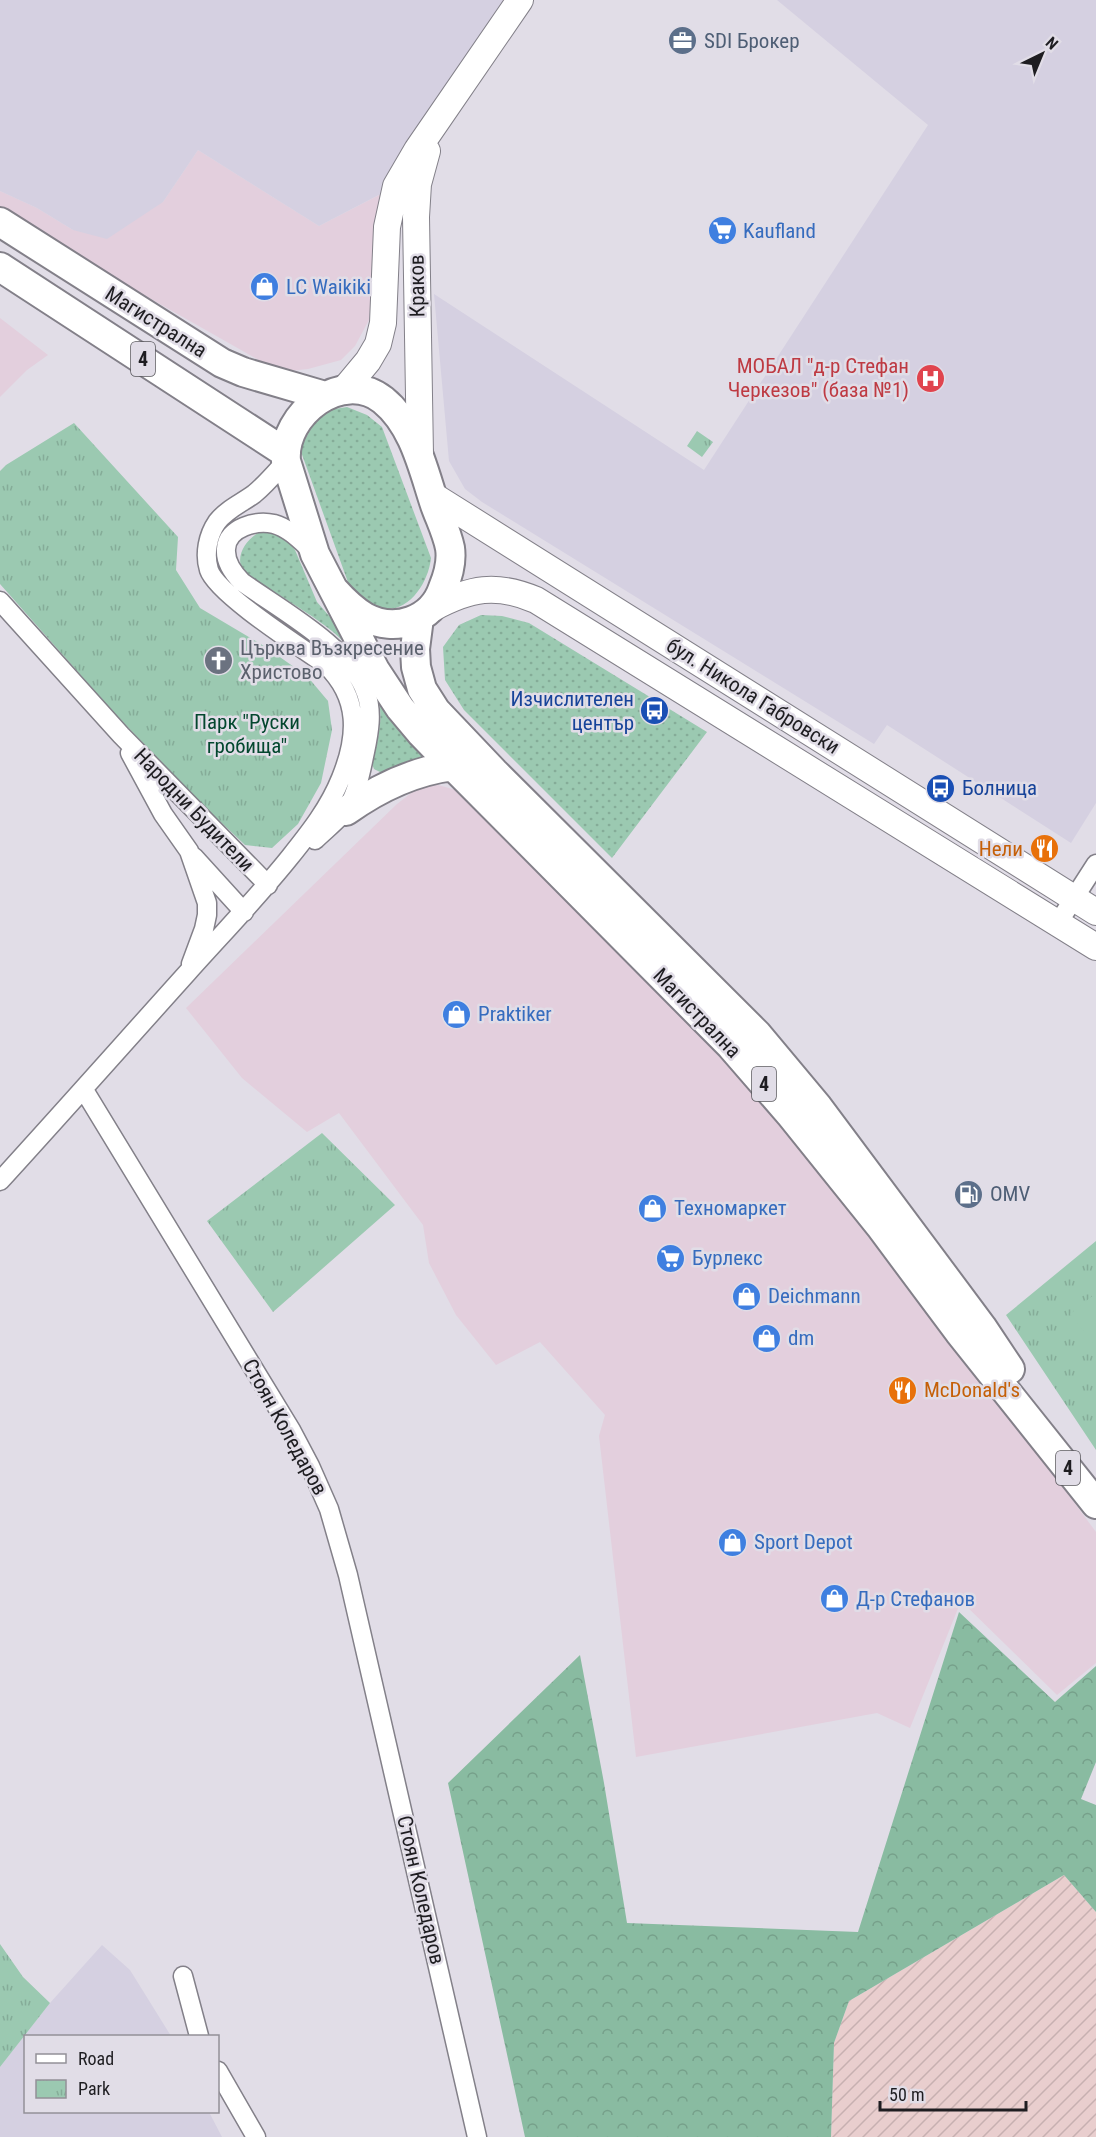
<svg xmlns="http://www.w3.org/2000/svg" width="1096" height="2137" viewBox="0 0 1096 2137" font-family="'Roboto Condensed',sans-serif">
<defs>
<pattern id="industrial-furrows" width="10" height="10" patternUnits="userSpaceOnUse" patternTransform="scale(1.5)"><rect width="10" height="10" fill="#e9cece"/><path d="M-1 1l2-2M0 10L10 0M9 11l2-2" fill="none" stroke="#c7b0b1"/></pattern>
<pattern id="grass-dots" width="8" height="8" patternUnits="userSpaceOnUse" patternTransform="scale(1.5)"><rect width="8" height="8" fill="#9bc9b1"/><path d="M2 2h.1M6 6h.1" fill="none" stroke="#85ac98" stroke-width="1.8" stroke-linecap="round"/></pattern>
<pattern id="forest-crowns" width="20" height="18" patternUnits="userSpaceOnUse" patternTransform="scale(1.5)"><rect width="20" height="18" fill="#89bba1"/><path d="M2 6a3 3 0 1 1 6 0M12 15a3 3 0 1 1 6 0" fill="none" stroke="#76a08a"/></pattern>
<pattern id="park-tufts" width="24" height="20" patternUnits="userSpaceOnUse" patternTransform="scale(1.5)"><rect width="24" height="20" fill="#9bc9b1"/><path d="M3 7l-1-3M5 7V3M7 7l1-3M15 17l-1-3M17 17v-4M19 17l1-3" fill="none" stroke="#85ac98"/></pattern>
</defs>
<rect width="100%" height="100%" fill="#e1dde7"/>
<path fill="#e3cfdd" d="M198 150 319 226 383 193 369 320 355 346 341 360 308 369 280 372 107 274 0 207V191L37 208 73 230 163 202Z
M0 318 48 355 27 370 0 397Z
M438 785 456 790 724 1048 878 1238 1096 1532V1663L1057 1695 961 1601 910 1728 877 1713 636 1757 599 1436 605 1415 540 1342 496 1365 456 1315 429 1263 423 1225 339 1113 307 1132 242 1078 186 1008 397 804 419 787Z"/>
<path fill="url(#industrial-furrows)" d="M1064 1875 1096 1912V2137H831L834 2043 849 2001Z"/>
<path fill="#d5d0e1" d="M0 0H520L396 186 319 226 198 150 163 202 107 239 73 230 37 208 0 191Z
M777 0H1096V803L1071 843 887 725 874 744 482 502 465 489 449 461 434 294 704 470 928 125Z
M102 1945 130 1970 171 2036H26V2112H209L222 2137H0V2067L50 2003Z"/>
<path fill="url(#grass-dots)" d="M347 407 367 415 382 427 431 558C428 585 406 618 374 607 364 603 356 593 349 585L300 449 314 423 328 410Z
M264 530 284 535 295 550 317 602 357 648 429 755 427 761 384 774 374 769 372 764C376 749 382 724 380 709 380 703 377 697 375 691 361 645 322 623 284 598 273 591 257 586 248 577 230 560 246 537 264 530Z
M481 615 502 616 529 623 707 732 612 858 464 710 445 680 443 647 459 625Z"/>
<path fill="url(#forest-crowns)" d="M959 1612 1055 1702 1096 1666V1762L1081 1799 1096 1805V1912L1064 1875 849 2001 834 2043 831 2137H525L448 1783 580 1655 604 1783 627 1923 858 1932Z"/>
<path fill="url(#park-tufts)" d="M74 423 178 537 176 570 200 608 264 646 307 676 328 701 332 730 321 783 298 824 272 848 245 845 209 811 115 714 0 584V471L6 465Z
M697 431 713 442 702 457 687 446Z
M322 1133 395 1205 273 1312 207 1221Z
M1096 1241V1450L1006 1315Z
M0 1944 23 1977 50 2003 0 2067Z"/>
<path fill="#9bc9b1" d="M1096 1293V1347L1070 1314Z"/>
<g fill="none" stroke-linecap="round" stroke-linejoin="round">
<defs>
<path id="street" d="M312 551C301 541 289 528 274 524 257 520 227 527 226 549 225 562 234 574 242 582 281 610 350 647 366 693 373 712 369 733 365 752 361 770 357 797 344 812 336 822 324 831 315 840
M0 601 121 735 268 885
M130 753 163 814 189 851 207 903V915L204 929 191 964
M194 857 244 912
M1058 923 1096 864
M84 1090 291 1430 310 1466 329 1509 348 1575 477 2137
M0 1181C63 1112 125 1042 188 972 222 934 258 897 290 857 310 832 329 808 341 778 358 736 360 698 326 665 302 648 217 594 209 570 204 554 208 535 217 522 227 509 242 503 254 494 266 484 276 472 286 461
M183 1976 199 2036
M218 2071 256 2137"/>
<path id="secondary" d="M343 391 368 361 378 344 383 323 387 227 396 186 417 150 520 0
M420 455 416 217 418 184 427 151
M432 495 1096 912
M433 608C470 588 496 583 536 600L1096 947"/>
<path id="primary" d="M0 222 222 363 243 372 325 396
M0 267 286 453
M334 590C343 600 353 610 365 617 395 633 432 621 443 588 448 576 452 561 450 548 447 533 440 519 435 505 423 469 414 425 383 400 342 368 282 414 286 461L315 554 375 670 400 708 421 733 453 766 731 1046 790 1114 880 1226 959 1332 1096 1504
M419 618 415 649 416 667 422 689 436 711 494 772 757 1034 818 1107 982 1327 1010 1369
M346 811C378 788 414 771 453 766"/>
</defs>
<use href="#street" stroke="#838089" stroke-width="21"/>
<use href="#secondary" stroke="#838089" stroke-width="28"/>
<use href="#primary" stroke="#838089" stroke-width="32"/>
<use href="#street" stroke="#fff" stroke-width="18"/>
<use href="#secondary" stroke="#fff" stroke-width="26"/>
<use href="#primary" stroke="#fff" stroke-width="28"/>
</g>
<defs>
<symbol id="office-disc" viewBox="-11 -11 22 22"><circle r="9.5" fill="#5c6f8a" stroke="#e1dde7"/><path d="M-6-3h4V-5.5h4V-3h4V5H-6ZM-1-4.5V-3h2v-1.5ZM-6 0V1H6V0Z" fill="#fff"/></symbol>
<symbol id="supermarket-disc" viewBox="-11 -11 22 22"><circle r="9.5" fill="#3f7fe0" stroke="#e1dde7"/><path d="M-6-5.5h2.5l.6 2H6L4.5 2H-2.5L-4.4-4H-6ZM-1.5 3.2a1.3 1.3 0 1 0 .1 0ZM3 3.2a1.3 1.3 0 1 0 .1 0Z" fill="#fff"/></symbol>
<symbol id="shop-disc" viewBox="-11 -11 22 22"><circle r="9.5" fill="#3f7fe0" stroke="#e1dde7"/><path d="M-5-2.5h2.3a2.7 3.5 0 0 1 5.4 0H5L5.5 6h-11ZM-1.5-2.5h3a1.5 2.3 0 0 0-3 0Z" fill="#fff"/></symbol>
<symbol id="hospital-disc" viewBox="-11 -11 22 22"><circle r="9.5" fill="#e0444e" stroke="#e1dde7"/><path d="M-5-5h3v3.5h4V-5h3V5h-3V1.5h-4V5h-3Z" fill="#fff"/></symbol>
<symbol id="church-disc" viewBox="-11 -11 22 22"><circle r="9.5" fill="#6b7280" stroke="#e1dde7"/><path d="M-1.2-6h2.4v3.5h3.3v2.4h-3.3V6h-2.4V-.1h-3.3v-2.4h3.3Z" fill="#fff"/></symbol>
<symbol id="bus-disc" viewBox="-11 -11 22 22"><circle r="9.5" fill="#1a4fb4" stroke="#e1dde7"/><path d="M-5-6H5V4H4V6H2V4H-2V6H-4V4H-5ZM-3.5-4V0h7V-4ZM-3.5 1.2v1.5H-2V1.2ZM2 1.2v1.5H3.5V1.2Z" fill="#fff"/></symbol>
<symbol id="restaurant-disc" viewBox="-11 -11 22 22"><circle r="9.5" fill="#e8710a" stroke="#e1dde7"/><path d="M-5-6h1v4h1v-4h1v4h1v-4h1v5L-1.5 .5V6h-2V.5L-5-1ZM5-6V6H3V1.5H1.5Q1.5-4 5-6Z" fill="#fff"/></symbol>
<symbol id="fuel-disc" viewBox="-11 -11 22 22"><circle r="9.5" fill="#5c6f8a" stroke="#e1dde7"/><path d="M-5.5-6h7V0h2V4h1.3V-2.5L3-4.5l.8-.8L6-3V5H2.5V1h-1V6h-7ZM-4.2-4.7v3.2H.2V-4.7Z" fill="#fff"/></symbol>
</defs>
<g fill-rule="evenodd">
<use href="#office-disc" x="666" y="24" width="33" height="33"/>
<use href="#supermarket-disc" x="706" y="214" width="33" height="33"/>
<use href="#shop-disc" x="248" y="270" width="33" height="33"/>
<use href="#hospital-disc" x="914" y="362" width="33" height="33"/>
<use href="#church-disc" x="202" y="644" width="33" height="33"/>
<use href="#bus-disc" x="638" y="694" width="33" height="33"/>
<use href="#bus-disc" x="924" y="772" width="33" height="33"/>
<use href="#restaurant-disc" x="1028" y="832" width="33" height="33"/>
<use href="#shop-disc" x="440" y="998" width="33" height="33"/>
<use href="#fuel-disc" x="952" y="1178" width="33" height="33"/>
<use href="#shop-disc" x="636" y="1192" width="33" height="33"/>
<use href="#supermarket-disc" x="654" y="1242" width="33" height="33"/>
<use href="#shop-disc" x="730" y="1280" width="33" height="33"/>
<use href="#shop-disc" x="750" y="1322" width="33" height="33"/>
<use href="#restaurant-disc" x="886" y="1374" width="33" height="33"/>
<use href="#shop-disc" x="716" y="1526" width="33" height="33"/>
<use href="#shop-disc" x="818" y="1582" width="33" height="33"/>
</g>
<g text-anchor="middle" stroke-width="5" stroke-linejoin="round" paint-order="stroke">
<g fill="#e1dde7" stroke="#58575c" stroke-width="1.5">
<rect x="131" y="342" width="24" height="34" rx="4.5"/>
<rect x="752" y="1067" width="24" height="34" rx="4.5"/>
<rect x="1056" y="1451" width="24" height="34" rx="4.5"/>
</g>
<g font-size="20" font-weight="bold" fill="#1e1d21">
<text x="143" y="366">4</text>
<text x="764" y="1091">4</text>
<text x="1068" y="1475">4</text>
</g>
<g font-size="21" fill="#4e5e75" stroke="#e1dde7" text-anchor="start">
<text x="704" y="48">SDI Брокер</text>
<text x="990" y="1201">OMV</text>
</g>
<g font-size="21" fill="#366cbe" stroke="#e1dde7" text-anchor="start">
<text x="743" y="238">Kaufland</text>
<text x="286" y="294">LC Waikiki</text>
<text x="478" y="1021">Praktiker</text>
<text x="674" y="1215">Техномаркет</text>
<text x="692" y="1265">Бурлекс</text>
<text x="768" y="1303">Deichmann</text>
<text x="788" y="1345">dm</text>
<text x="754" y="1549">Sport Depot</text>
<text x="856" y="1606">Д-р Стефанов</text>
</g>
<g font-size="21" fill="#1e1d21" stroke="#e1dde7">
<text transform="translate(417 286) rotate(-91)" y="7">Краков</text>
<text transform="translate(156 322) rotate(32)" y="7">Магистрална</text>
<text transform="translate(753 696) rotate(32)" y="7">бул. Никола Габровски</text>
<text transform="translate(194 810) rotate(46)" y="7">Народни Будители</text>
<text transform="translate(697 1013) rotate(46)" y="7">Магистрална</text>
<text transform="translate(285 1427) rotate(61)" y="7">Стоян Коледаров</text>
<text transform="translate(421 1890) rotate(77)" y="7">Стоян Коледаров</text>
</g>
<g font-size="21" fill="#be3a42" stroke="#e1dde7" text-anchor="end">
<text x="909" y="373">МОБАЛ "д-р Стефан<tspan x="909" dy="24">Черкезов" (база №1)</tspan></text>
</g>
<g font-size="21" fill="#5b616d" stroke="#e1dde7" text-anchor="start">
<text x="240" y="655">Църква Възкресение<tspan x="240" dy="24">Христово</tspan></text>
</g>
<g font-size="21" fill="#164399" stroke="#e1dde7" text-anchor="end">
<text x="634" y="706">Изчислителен<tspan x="634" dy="24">център</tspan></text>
<text x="962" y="795" text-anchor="start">Болница</text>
</g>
<g font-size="21" fill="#03472e" stroke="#e1dde7">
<text x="247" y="729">Парк "Руски<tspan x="247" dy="24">гробища"</tspan></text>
</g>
<g font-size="21" fill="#c56008" stroke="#e1dde7" text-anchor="end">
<text x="1023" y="856">Нели</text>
<text x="924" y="1397" text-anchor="start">McDonald's</text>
</g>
</g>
<rect x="24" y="2035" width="195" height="78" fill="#e1dde7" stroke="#939098" stroke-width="1.5"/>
<rect x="36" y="2054" width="30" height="9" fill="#ffffff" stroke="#939098" stroke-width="1.5"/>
<text x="78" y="2065" font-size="18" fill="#1e1d21">Road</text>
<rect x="36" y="2080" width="30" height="18" fill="url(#park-tufts)" stroke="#939098" stroke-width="1.5"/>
<text x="78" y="2095" font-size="18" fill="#1e1d21">Park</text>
<g transform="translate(1042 54) rotate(43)" stroke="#e1dde7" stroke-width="4.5" paint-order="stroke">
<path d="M0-4.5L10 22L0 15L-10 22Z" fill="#1e1d21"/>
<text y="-9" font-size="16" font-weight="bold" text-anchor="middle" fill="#1e1d21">N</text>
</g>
<path d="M880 2101v9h146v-9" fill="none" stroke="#1e1d21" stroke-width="3"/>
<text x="889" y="2101" font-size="18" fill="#1e1d21" stroke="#e1dde7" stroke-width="4.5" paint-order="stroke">50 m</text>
</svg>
